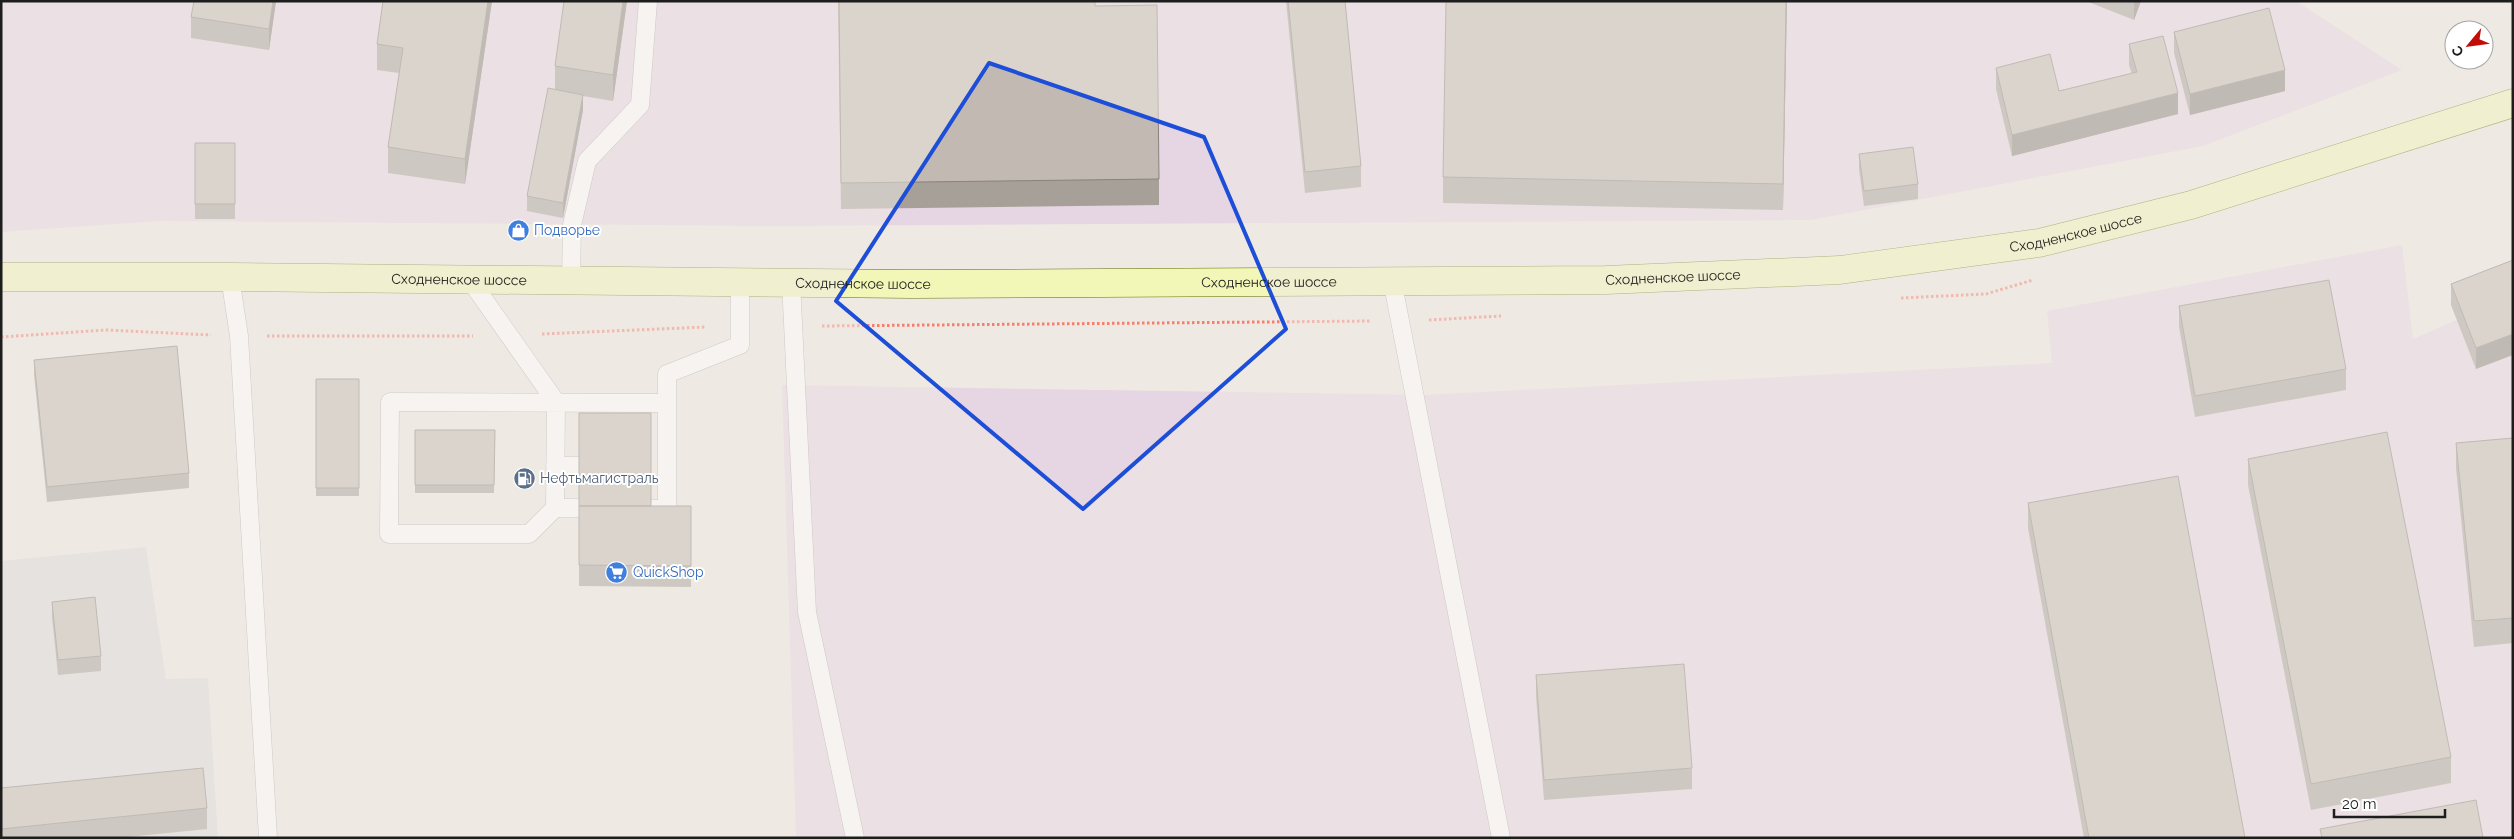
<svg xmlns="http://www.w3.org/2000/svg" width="2514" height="839" viewBox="0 0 2514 839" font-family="Raleway,sans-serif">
<rect width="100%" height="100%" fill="#eeeae3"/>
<path fill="#dbdada" d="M146 547 166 679 208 678 218 838H1V561Z"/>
<path fill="#e6d5e3" d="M1 1H2296L2402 70 2203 146 1811 220 776 226 159 221 1 232Z
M2402 245 2413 339 2513 295V838H796L782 385 1425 395 2052 363 2047 311Z"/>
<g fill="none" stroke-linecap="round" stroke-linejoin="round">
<defs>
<path id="service" d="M230 277 239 336 268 838
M470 280 556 402 555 508
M1392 280 1501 838
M571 281 572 225 587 161 640 105 648 1
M791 282 807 612 855 838
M555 466H602
M602 508H555L529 534H389L390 402 667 403
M645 509H667V374L740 345V282"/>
<g id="secondary">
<path id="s1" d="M1 277H230L911 284 1606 280 1840 270 2039 243 2191 205 2513 103"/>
</g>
</defs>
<use href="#service" stroke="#a4a4a4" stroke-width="19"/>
<use href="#secondary" stroke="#616f08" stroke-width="29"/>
<path stroke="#f57e6d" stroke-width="3" stroke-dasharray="2.5 2.5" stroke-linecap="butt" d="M1901 298 1986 294 2033 280
M1429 320 1501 316
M822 326 1371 321
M542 334 706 327
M267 336H473
M1 337 106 330 211 335"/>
<use href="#service" stroke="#fff" stroke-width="18"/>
<use href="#secondary" stroke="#f2f7b7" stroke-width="28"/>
</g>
<path fill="#a7a099" d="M276 1 269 50 191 38V17Z
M383 1H492L465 184 388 173V147L399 73 377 70V44Z
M627 1 613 101 583 96V110L563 218 527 211V196L555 90V66Z
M838 1H1095V6L1159 179V205L841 209Z
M1286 1H1345L1361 166V187L1305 193Z
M1787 1 1783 210 1443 203V177Z
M2086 1H2141L2134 20Z
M2174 32 2285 91 2190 115 2174 53Z
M2129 44 2178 114 2012 156 1996 89V68L2059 91 2132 74 2129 65Z
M195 143H235V219H195Z
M1859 154 1918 184V199L1864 206 1859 169Z
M2513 260 2476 369 2451 305V284Z
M2179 306 2346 369V390L2195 417 2179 327Z
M34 360 189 473V488L47 502 34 375Z
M316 379H359V496H316Z
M579 413 651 506H691V587L579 586Z
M415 430H495L494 493H415Z
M2513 438V643L2474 647 2456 469V443Z
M2248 459 2451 757V783L2311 810 2248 485Z
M2028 503 2245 838H2084L2028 528Z
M52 602 101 656V671L58 675 52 617Z
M1536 675 1692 768V789L1544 800 1536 696Z
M1 788 207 808V829L118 838H1Z"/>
<path fill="#88827d" d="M273 1H276L269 50V29Z
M488 1H492L465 184V159Z
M623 1H627L613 101V75Z
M1786 1H1787L1783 210V184Z
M2134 1H2141L2134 20Z
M2285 70V91L2190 115V94Z
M2178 93V114L2012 156V135Z
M583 95V110L563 218V203Z
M2513 334V355L2476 369V348Z"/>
<path fill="#c2bab2" stroke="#88827d" d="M194 1H273L269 29 191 17Z
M383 1H488L465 159 388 147 403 48 377 44Z
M564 1H623L613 75 555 66Z
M839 1H1095V6L1157 5 1159 179 841 183Z
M1288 1H1345L1361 166 1305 172Z
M1446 1H1786L1783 184 1443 177Z
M2269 8 2285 70 2190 94 2174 32Z
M2163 36 2178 93 2012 135 1996 68 2050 54 2059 91 2137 72 2129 44Z
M548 88 583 95 563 203 527 196Z
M195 143H235V204H195Z
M1913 147 1918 184 1864 191 1859 154Z
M2513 260V334L2476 348 2451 284Z
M2329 280 2346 369 2195 396 2179 306Z
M177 346 189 473 47 487 34 360Z
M316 379H359V488H316Z
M579 413H651V506H579Z
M415 430H495L494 485H415Z
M2387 432 2451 757 2311 784 2248 459Z
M2513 438V618L2474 621 2456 443Z
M2178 476 2245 838H2089L2028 503Z
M579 506H691V566L579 565Z
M95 597 101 656 58 660 52 602Z
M1684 664 1692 768 1544 780 1536 675Z
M203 768 207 808 1 829V788Z
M2476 800 2483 838H2322L2320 829Z"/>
<path d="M0 0H2514V839H0ZM989 63 1204 137 1286 329 1083 509 836 301Z" fill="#eeeae3" fill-opacity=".55" fill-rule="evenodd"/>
<path fill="none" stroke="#1d4ed8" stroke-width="4" stroke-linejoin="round" d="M989 63 1204 137 1286 329 1083 509 836 301Z"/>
<defs>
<symbol id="shop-disc" viewBox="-11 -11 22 22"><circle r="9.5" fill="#3f7fe0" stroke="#fff"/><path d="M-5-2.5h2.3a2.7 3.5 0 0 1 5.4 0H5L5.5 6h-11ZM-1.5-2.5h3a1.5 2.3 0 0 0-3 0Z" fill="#fff"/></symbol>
<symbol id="fuel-disc" viewBox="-11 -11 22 22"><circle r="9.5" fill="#5c6f8a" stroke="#fff"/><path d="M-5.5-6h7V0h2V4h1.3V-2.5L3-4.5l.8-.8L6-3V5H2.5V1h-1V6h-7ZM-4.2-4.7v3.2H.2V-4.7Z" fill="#fff"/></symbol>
<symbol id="supermarket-disc" viewBox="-11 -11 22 22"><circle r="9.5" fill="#3f7fe0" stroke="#fff"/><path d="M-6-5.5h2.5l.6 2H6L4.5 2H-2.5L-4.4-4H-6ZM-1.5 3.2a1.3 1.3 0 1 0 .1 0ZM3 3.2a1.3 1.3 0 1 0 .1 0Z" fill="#fff"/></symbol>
</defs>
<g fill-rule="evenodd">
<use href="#shop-disc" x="506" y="218" width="25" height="25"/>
<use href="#fuel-disc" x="512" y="466" width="25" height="25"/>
<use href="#supermarket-disc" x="604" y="560" width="25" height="25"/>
</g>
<g text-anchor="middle" stroke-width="4" stroke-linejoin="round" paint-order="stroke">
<g font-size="14" fill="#366cbe" stroke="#fff" text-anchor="start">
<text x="534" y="235">Подворье</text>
<text x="633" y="577">QuickShop</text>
</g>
<g font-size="14" fill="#1d1d1d" stroke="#fff">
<text dy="5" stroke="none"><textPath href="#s1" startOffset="2078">Сходненское шоссе</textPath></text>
<text dy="5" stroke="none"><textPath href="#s1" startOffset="1672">Сходненское шоссе</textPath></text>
<text dy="5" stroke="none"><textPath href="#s1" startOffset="458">Сходненское шоссе</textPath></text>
<text dy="5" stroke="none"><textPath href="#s1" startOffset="1268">Сходненское шоссе</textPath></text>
<text dy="5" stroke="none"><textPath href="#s1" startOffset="862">Сходненское шоссе</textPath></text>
</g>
<g font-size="14" fill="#4e5e75" stroke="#fff" text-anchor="start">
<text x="540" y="483">Нефтьмагистраль</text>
</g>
</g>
<rect width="2514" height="839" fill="none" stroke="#1d1d1d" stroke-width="5"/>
<g transform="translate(2469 45) rotate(241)"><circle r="24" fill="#ffffff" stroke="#a5a5a5"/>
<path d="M0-4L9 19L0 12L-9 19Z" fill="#c20c07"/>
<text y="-8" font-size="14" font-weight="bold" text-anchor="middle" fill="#1d1d1d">С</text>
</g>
<path d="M2334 809v8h111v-8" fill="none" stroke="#1d1d1d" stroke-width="2.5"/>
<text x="2342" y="809" font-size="15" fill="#1d1d1d" stroke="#ffffff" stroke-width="4" paint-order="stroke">20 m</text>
</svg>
